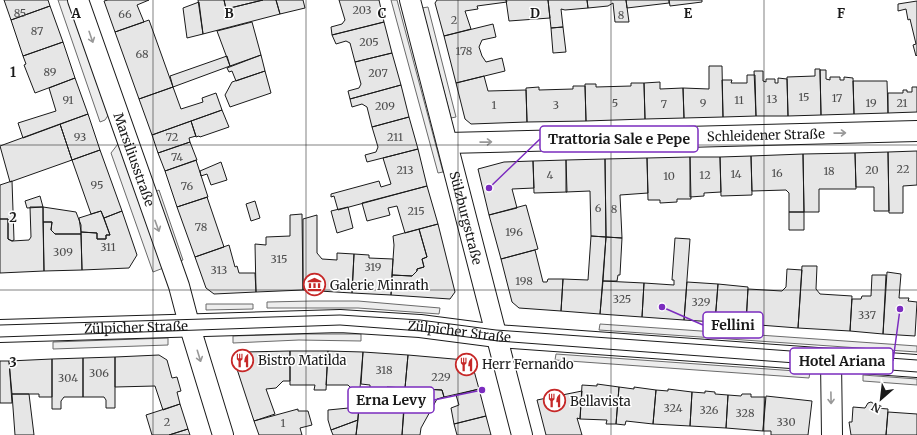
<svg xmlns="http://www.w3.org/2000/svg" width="917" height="435" viewBox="0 0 917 435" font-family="Merriweather,serif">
<rect width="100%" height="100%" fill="#fff"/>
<path fill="#ededed" stroke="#6a6a6a" d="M58 0H72L111 111 105 120 100 122Z
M391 0H397L443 172 438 173Z
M428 7 456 117 451 118 422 8Z
M121 140 166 267 153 272 111 153Z
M159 190 183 260 177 262 153 193Z
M312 301H358L440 308 439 314 358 308H267V302Z
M206 304H253V309L206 310Z
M600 324 917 346V352L599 330Z
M304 334H361V341L299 340 233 343V336Z
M168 338V345L53 349V342Z
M556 354 810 372 809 378 555 360Z
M863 375 917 379V385L863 381Z"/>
<path fill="#e6e6e6" stroke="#1a1a1a" d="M4 0H48L50 6 11 20Z
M108 0H149L137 5 144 22 115 32 104 1Z
M198 0H224L226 9 263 0H276L280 14 203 34Z
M224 0H263L226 9Z
M276 0H303L305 8 280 14Z
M339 0H379L384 22 332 35 331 27 342 24 345 20Z
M437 0H506L507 2 477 6 478 9 465 11 471 29 444 36 435 3Z
M506 0H548L550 18 509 21Z
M548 0H587L588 8 565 10 561 9 563 27 551 28Z
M587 0H626L629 22H615L613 3 608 6 588 8Z
M626 0H669V3L627 8Z
M669 0H702V2L670 6Z
M917 1V55L916 56 913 45 916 44 910 19 908 20 906 9 898 11V4Z
M199 2 203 34 187 38 183 8Z
M50 6 63 42 23 56 11 20Z
M149 20 173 87 139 99 115 32Z
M252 22 261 55 230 66 217 31Z
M384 22 392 53 355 62 350 43 346 41 336 44 332 35Z
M493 24 496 37 482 40 479 47 482 56 486 62 502 58 505 71 456 83 444 36Z
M563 27 566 52 553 53 551 28Z
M63 42 75 78 35 93 24 65 26 64 23 56Z
M392 53 401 85 350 99 348 91 359 88 361 84 355 62Z
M261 55 265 71 236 81 232 71 229 72 227 68Z
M227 56 230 66 173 87 170 76Z
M709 66H722L723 117 684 118 683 88 709 89Z
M815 69H820L821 115 788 116 787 77 815 76Z
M820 70H826V79L830 80V77H840V80H844V77L853 78 854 114 821 115Z
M265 71 271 93 230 107 225 95 232 82Z
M754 71H763V81L766 82V79H775V83H778V78L787 79 788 116H756Z
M747 75H755L756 116 723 117 722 80H732L731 83H747Z
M484 76 488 91 526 90 527 122 471 124 465 119 456 83Z
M75 78 88 114 23 138 18 123 56 111 49 88Z
M853 81H887L888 113 854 114Z
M660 82V89L683 88 684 118 645 119 644 83Z
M631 83H644L645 119 586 121 585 84H596V87L631 86Z
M401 85 409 117 372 127 367 107 362 104 352 107 350 99Z
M573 86H585L586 121 527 122 526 88 539 87V90L573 89Z
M173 87 181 109 203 102 202 98 216 93 222 110 152 135 139 99Z
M912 87H917V112L888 113V93H903V90H907V92H912Z
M222 110 229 127 200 137 199 136 196 137 191 121Z
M88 114 100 150 72 160 60 124Z
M409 117 418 149 367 162 365 155 376 152 378 147 372 127Z
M191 121 196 136 189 138 190 142 158 153 152 135Z
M60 124 72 160 10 182 0 146Z
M190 142 197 160 165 171 158 153Z
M418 149 427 186 338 210 334 196 331 197V194L379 181 381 187 391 184 383 158Z
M100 150 122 211 104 218 101 211 91 214 72 160Z
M917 151V185L903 186V213H889L888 152Z
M888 152 889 211H874V187H856L855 153Z
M855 153 856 189H819V212H804L803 154Z
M803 154 804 212H789V193L786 190 752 191 751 156Z
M751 156 752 195 721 196 720 157Z
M690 157 691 199H677V202L660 203V200H648L647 158Z
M690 157H720L721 192 704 193V196L690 197Z
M647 158 648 193 620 195 622 238 606 237 605 159Z
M605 159 606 237 591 236 590 191 566 192V160Z
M196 160 208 197 177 207 165 171Z
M566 160 567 192 534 193 533 161Z
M533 161 534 188 512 189 517 208 489 215 478 169 504 162Z
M221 162 227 180 211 185 207 174 201 176 200 171Z
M12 181 14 240 12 241 8 239V219H0V185Z
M427 186 438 224 405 233 397 206 388 208 390 215 367 221 362 203Z
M40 196 43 207 27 208 25 201Z
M207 197 224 247 195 257 177 207Z
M255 201 260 218 251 221 246 204Z
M526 205 538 249 501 259 489 215Z
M30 207H43L44 271 0 273V219H8V239L12 241 29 240 31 237Z
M43 207 76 212 81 225V234H55L51 230 52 222H43Z
M348 207 353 228 337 233 331 211Z
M101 211 110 235H106V239H97V233L81 232 79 218Z
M122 211 137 255 129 268 82 270 81 232 97 233V239H106V235H110L104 218Z
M789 212H804V230H789Z
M302 214 303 290 256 292 255 244 266 245V237L290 236V215Z
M317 215V253L322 259 337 260V253L354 254 352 293 303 290V219Z
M43 222H52L51 230 55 234H81L82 270 44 271Z
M438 224 455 292 450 299 391 295 392 275 412 276 417 271V269L424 267 422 259 427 257 419 229Z
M419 229 427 257 422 259 424 267 417 269V271L412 276 392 275 394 245 393 236Z
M591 236 606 237 600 314 561 311 563 279 588 280Z
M606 237 622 238 620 275H618L617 281H603Z
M675 238 690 239 684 320 642 317 644 283 674 285V280H672Z
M229 245 235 267 237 266 239 273H255L256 292 214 294 206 288 195 257Z
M535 250 543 282H547L548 279H563L561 311 519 308 512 302 501 259Z
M354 254 369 255V258L393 259 391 295 352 293Z
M802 266H817L816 289 820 294 852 296 850 331 798 328Z
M787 269 802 270 798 328 746 324 748 289 782 291 786 287Z
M887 272 901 274 899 298H909L908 301 917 302 915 336 883 334Z
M872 275H886L883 334 850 331 852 299H861L862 296H871Z
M603 281 644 283 642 317 600 314Z
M687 282 718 284 715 322 684 320Z
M718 284 748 287 746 324 715 322Z
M290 351H328L326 390H314L315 385H290Z
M290 351V381H283L276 388 266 389 275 414 254 421 235 363 244 352Z
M328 351 363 352 359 400H352L353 390 348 385H326Z
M363 352 408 355 405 388 387 387V391L370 390V385L361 384Z
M159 355 167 360 172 378 177 377 181 391 177 392 180 404 163 410 155 386 115 387V357Z
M408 355 465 360 473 367 479 389 444 397 442 390 405 388Z
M115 357V408H106V400L104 397H83V358Z
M83 358V397H64L61 401V409H52V359Z
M52 359V397H39V394H12L9 361Z
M0 361H9L12 403H0Z
M597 384 619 387 616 424H606L607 420 580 419 582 385 597 386Z
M619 387 634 389V387L656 390 653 424 626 421 625 425 616 424Z
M405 388 442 390 444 397 437 399 421 428 420 435H402Z
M479 389 486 416 454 424 451 408 459 405 456 395Z
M668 389 692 392 690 426 653 424 656 390 668 391Z
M582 391 580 419 577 418 582 435H546L537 400Z
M705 391 715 392V394L728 395 726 428 690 426 692 392 705 393Z
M12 394H29L34 435H15Z
M742 394H751V397H765L763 431 726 428 728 395 741 396Z
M766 396 812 401 808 435H771V431H763Z
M871 402 876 405V408L888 409 886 435H851L849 422H852L853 407 865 408 868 403Z
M180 404 188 429 169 435H152L146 415Z
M359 407 404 411 402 435H356Z
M359 407 358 420 331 430 328 420V410Z
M298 409V411H308L312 425 300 428 302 435H259L254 421Z
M888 412 917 414V435H886Z
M486 416 491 435H457L454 424Z
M358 420 356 435H333L331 430Z
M188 429 190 435H169Z"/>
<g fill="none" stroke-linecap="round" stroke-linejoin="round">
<defs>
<g id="minor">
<path id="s1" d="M78 0 179 286 189 324 223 435"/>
<path id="s2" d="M410 0 522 435"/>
<path id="s3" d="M447 143 917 131"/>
<path d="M831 361 832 435"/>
</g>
<g id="tertiary">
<path id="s4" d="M0 331 340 321 420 326 497 336 917 366"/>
</g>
</defs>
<use href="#minor" stroke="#1a1a1a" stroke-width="22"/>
<use href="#tertiary" stroke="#1a1a1a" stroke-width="24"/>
<use href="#minor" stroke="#fff" stroke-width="20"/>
<use href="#tertiary" stroke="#fff" stroke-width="22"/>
<path stroke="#1a1a1a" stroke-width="1" d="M0 325 340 315 420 320 496 330 917 360
M0 337 340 325 421 331 498 341 917 372"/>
</g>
<defs><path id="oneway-shaft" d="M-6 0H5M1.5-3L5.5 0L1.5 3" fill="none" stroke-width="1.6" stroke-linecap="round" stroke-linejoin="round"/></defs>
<g stroke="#989898">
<use href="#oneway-shaft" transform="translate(91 37) rotate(71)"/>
<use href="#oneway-shaft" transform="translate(840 133) rotate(-1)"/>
<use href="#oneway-shaft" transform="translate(486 142) rotate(-1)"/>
<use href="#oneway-shaft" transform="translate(157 226) rotate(70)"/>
<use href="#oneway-shaft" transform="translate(199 356) rotate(73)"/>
<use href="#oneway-shaft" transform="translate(831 398) rotate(89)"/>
</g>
<path fill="none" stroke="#1a1a1a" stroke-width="1" stroke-opacity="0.55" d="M153 0V435M306 0V435M458 0V435M611 0V435M764 0V435M0 145H917M0 290H917"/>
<defs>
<symbol id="museum-ring" viewBox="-11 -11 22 22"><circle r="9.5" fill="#fff" stroke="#c62828" stroke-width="1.5"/><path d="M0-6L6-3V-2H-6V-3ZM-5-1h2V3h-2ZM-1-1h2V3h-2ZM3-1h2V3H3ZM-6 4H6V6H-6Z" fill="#c62828"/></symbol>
<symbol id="restaurant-ring" viewBox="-11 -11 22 22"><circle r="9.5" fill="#fff" stroke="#c62828" stroke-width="1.5"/><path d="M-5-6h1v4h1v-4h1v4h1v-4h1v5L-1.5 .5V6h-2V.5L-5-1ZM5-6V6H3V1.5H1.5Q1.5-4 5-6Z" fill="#c62828"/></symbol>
</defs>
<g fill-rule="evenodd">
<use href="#museum-ring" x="302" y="272" width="25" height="25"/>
<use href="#restaurant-ring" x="230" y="348" width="25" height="25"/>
<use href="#restaurant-ring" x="454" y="352" width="25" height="25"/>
<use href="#restaurant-ring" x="542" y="388" width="25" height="25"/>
</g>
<g text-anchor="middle" stroke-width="3" stroke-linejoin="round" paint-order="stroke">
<g font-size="11" fill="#4d4d4d">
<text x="362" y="14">203</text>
<text x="20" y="17">85</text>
<text x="125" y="18">66</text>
<text x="621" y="19">8</text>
<text x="454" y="24">2</text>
<text x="37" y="35">87</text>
<text x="369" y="46">205</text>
<text x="464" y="55">178</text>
<text x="142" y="58">68</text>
<text x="50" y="76">89</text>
<text x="378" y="77">207</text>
<text x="804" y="101">15</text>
<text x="837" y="102">17</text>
<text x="772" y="103">13</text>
<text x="68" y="104">91</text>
<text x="739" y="104">11</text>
<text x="615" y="107">5</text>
<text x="703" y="107">9</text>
<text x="871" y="107">19</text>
<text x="902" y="107">21</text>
<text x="664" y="108">7</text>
<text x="494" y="109">1</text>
<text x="556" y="109">3</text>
<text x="385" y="110">209</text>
<text x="80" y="141">93</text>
<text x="172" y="141">72</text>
<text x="395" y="141">211</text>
<text x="177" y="161">74</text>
<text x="903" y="173">22</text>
<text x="405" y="174">213</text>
<text x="872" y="174">20</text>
<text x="829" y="175">18</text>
<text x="777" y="177">16</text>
<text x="736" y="178">14</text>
<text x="550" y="179">4</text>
<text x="705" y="179">12</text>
<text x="669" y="180">10</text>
<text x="97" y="189">95</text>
<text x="187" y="190">76</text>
<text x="598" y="212">6</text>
<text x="614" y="213">8</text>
<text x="416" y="215">215</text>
<text x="201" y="231">78</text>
<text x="514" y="236">196</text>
<text x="108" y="251">311</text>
<text x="63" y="256">309</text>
<text x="279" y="263">315</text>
<text x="373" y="271">319</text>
<text x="219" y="274">313</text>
<text x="524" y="285">198</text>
<text x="622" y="303">325</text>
<text x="701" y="306">329</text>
<text x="867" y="319">337</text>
<text x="384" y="374">318</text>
<text x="99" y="377">306</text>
<text x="441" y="381">229</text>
<text x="68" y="382">304</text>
<text x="673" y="412">324</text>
<text x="709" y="414">326</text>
<text x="745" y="417">328</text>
<text x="167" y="426">2</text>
<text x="786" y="426">330</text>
<text x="283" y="427">1</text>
</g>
<g font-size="13" fill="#1a1a1a" stroke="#fff">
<text dy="5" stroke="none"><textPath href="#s3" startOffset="319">Schleidener Straße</textPath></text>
<text dy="5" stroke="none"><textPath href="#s1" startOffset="169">Marsiliusstraße</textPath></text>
<text dy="5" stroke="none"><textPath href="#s2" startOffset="225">Sülzburgstraße</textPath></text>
<text dy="5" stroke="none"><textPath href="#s4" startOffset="136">Zülpicher Straße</textPath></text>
<text dy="5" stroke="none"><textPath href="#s4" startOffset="460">Zülpicher Straße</textPath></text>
</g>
<g font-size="13" fill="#1a1a1a" stroke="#fff" text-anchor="start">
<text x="330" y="290">Galerie Minrath</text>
<text x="258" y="365">Bistro Matilda</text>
<text x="482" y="369">Herr Fernando</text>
<text x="570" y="406">Bellavista</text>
</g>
</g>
<g font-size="13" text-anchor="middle" font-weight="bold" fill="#1a1a1a" stroke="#fff" stroke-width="3" stroke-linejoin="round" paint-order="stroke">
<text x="76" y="18">A</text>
<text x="229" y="18">B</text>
<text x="382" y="18">C</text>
<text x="535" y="18">D</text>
<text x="688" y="18">E</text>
<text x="841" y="18">F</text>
<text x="13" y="77">1</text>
<text x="13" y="222">2</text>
<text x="13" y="367">3</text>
</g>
<path fill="none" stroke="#7b2cbf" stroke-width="1.5" d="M489 188L540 139M662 307L703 325M900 309L893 361M482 390L434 400"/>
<g fill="#7b2cbf" stroke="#fff" stroke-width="1.5">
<circle cx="489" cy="188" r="4"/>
<circle cx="662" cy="307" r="4"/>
<circle cx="900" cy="309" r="4"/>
<circle cx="482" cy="390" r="4"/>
</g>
<g fill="#fff" stroke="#7b2cbf" stroke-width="1.5">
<rect x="540" y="126" width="158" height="26" rx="4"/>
<rect x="703" y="312" width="60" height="26" rx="4"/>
<rect x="790" y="348" width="103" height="26" rx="4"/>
<rect x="348" y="387" width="86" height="26" rx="4"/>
</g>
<g font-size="14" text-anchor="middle" font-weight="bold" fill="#1a1a1a">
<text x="619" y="144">Trattoria Sale e Pepe</text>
<text x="733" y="330">Fellini</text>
<text x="842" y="366">Hotel Ariana</text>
<text x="391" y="405">Erna Levy</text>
</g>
<g transform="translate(881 399) rotate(208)" stroke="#ffffff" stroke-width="3" paint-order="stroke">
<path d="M0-3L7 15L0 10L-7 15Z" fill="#1a1a1a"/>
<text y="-6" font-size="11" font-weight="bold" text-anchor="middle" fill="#1a1a1a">N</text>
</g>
</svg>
